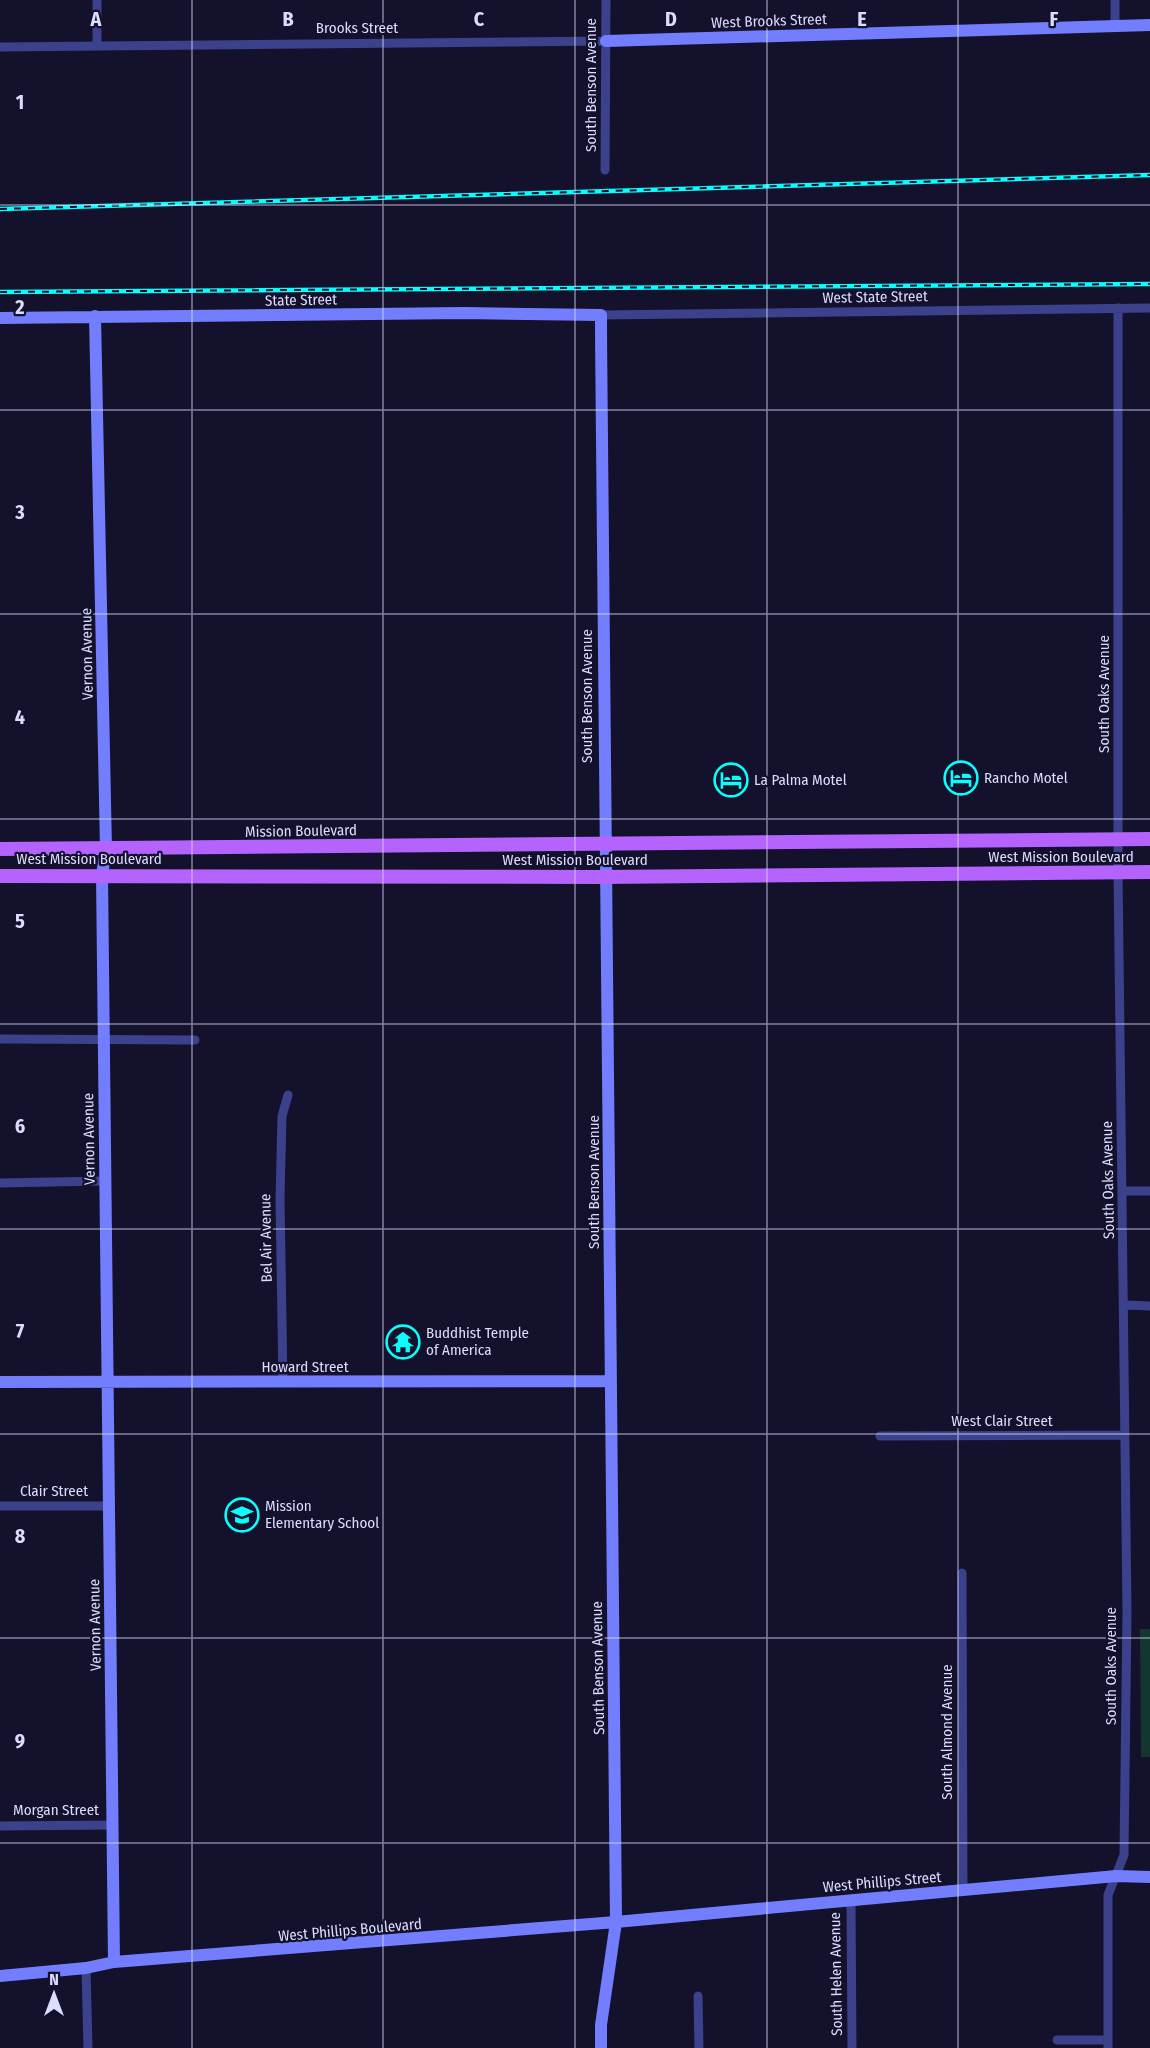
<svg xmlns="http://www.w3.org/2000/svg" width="1150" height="2048" viewBox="0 0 1150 2048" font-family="'Fira Sans Condensed',sans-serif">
<rect width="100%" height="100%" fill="#13112c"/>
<path fill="#143631" d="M1140 1629H1150V1757H1141Z"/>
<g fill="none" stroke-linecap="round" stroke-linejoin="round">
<path stroke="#3c418b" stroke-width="9" d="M97 0V45
M1115 0V26
M0 47 606 41
M605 170 606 0
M601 315 1150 308
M0 1039 195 1040
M0 1183 104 1181
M1123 1191H1150
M1125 1305 1150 1306
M283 1382 280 1199 282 1116 288 1095
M880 1436 1125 1435
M0 1506H108
M962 1573 963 1891
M0 1826 112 1825
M851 1899 852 2048
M86 1968 88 2048
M698 1996 699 2048
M1057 2040H1108
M1108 2048V1895L1124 1855 1127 1611 1118 872V308"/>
<path stroke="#737eff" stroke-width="12" d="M606 41 1150 25
M95 316 106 849 102 875 114 1962
M0 318 464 313 601 315C603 851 610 1387 616 1922L601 2025V2048
M0 1382 610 1381
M0 1976 86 1968 114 1962 616 1922 1116 1876 1150 1877"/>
<path stroke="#b463ff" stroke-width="14" d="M0 849 1150 839
M0 876 603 877 1150 872"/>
<defs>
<path id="rail" d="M0 209 1150 175
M0 292 1150 284"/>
</defs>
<use href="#rail" stroke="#08fffe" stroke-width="4.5"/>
<use href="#rail" stroke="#13112c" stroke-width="2" stroke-dasharray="7" stroke-linecap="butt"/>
</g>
<path fill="none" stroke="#dcdcff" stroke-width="1.5" stroke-opacity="0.55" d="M192 0V2048M383 0V2048M575 0V2048M767 0V2048M958 0V2048M0 205H1150M0 410H1150M0 614H1150M0 819H1150M0 1024H1150M0 1229H1150M0 1434H1150M0 1638H1150M0 1843H1150"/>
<defs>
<symbol id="hotel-ring" viewBox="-11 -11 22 22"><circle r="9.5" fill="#13112c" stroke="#08fffe" stroke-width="1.5"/><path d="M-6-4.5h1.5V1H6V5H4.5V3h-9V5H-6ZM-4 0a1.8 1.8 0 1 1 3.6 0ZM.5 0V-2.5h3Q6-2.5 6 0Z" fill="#08fffe"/></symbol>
<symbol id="temple-ring" viewBox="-11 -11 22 22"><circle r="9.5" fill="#13112c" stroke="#08fffe" stroke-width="1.5"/><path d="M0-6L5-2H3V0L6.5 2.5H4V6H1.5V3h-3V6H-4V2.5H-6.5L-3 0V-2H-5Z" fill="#08fffe"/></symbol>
<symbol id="school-ring" viewBox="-11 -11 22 22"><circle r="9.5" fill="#13112c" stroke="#08fffe" stroke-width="1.5"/><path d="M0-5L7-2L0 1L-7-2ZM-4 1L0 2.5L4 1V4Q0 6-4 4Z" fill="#08fffe"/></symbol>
</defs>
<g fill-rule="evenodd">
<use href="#hotel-ring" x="942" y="759" width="38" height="38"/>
<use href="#hotel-ring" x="712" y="761" width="38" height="38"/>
<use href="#temple-ring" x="384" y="1323" width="38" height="38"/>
<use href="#school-ring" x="223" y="1496" width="38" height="38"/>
</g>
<g text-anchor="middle" stroke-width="4.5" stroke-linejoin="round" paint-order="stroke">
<g font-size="15" fill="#dcdcff" stroke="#13112c">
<text transform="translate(769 21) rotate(-2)" y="5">West Brooks Street</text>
<text x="357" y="33">Brooks Street</text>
<text transform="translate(591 85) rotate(-90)" y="5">South Benson Avenue</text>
<text transform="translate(875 297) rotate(-1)" y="5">West State Street</text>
<text transform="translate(301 300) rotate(-1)" y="5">State Street</text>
<text transform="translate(87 654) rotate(-91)" y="5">Vernon Avenue</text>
<text transform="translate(1104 694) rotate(-90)" y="5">South Oaks Avenue</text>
<text transform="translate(587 696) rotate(-90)" y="5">South Benson Avenue</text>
<text transform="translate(301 831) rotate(-1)" y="5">Mission Boulevard</text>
<text x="1061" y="862">West Mission Boulevard</text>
<text x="89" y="864">West Mission Boulevard</text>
<text x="575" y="865">West Mission Boulevard</text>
<text transform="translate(89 1139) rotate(-91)" y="5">Vernon Avenue</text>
<text transform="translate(1108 1180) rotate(-91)" y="5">South Oaks Avenue</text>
<text transform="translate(594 1182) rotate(-90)" y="5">South Benson Avenue</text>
<text transform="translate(266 1238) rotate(-91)" y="5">Bel Air Avenue</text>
<text x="305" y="1372">Howard Street</text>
<text x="1002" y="1426">West Clair Street</text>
<text x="54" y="1496">Clair Street</text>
<text transform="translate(95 1625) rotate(-91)" y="5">Vernon Avenue</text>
<text transform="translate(1111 1666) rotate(-90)" y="5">South Oaks Avenue</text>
<text transform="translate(598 1668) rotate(-91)" y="5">South Benson Avenue</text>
<text transform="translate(947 1732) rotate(-90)" y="5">South Almond Avenue</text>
<text x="56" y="1815">Morgan Street</text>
<text transform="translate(882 1882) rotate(-5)" y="5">West Phillips Street</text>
<text transform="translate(350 1930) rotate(-5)" y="5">West Phillips Boulevard</text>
<text transform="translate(836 1974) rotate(-91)" y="5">South Helen Avenue</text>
</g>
<g font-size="15" fill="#dcdcff" stroke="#13112c" text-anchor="start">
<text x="984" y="783">Rancho Motel</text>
<text x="754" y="785">La Palma Motel</text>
<text x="426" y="1338">Buddhist Temple<tspan x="426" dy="17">of America</tspan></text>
<text x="265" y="1511">Mission<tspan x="265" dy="17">Elementary School</tspan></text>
</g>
</g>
<g font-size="20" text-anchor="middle" font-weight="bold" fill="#dcdcff" stroke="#13112c" stroke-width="4.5" stroke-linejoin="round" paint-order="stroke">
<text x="96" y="26">A</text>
<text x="288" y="26">B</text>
<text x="479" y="26">C</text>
<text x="671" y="26">D</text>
<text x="862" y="26">E</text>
<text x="1054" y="26">F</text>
<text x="20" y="109">1</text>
<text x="20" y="314">2</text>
<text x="20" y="519">3</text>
<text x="20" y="724">4</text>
<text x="20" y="928">5</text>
<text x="20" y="1133">6</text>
<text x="20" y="1338">7</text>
<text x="20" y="1543">8</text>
<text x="20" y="1748">9</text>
</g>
<g transform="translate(54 1994)" stroke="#13112c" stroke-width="4.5" paint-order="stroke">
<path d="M0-4.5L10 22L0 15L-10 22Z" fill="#dcdcff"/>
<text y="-9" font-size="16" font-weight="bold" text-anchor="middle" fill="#dcdcff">N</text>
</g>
</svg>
